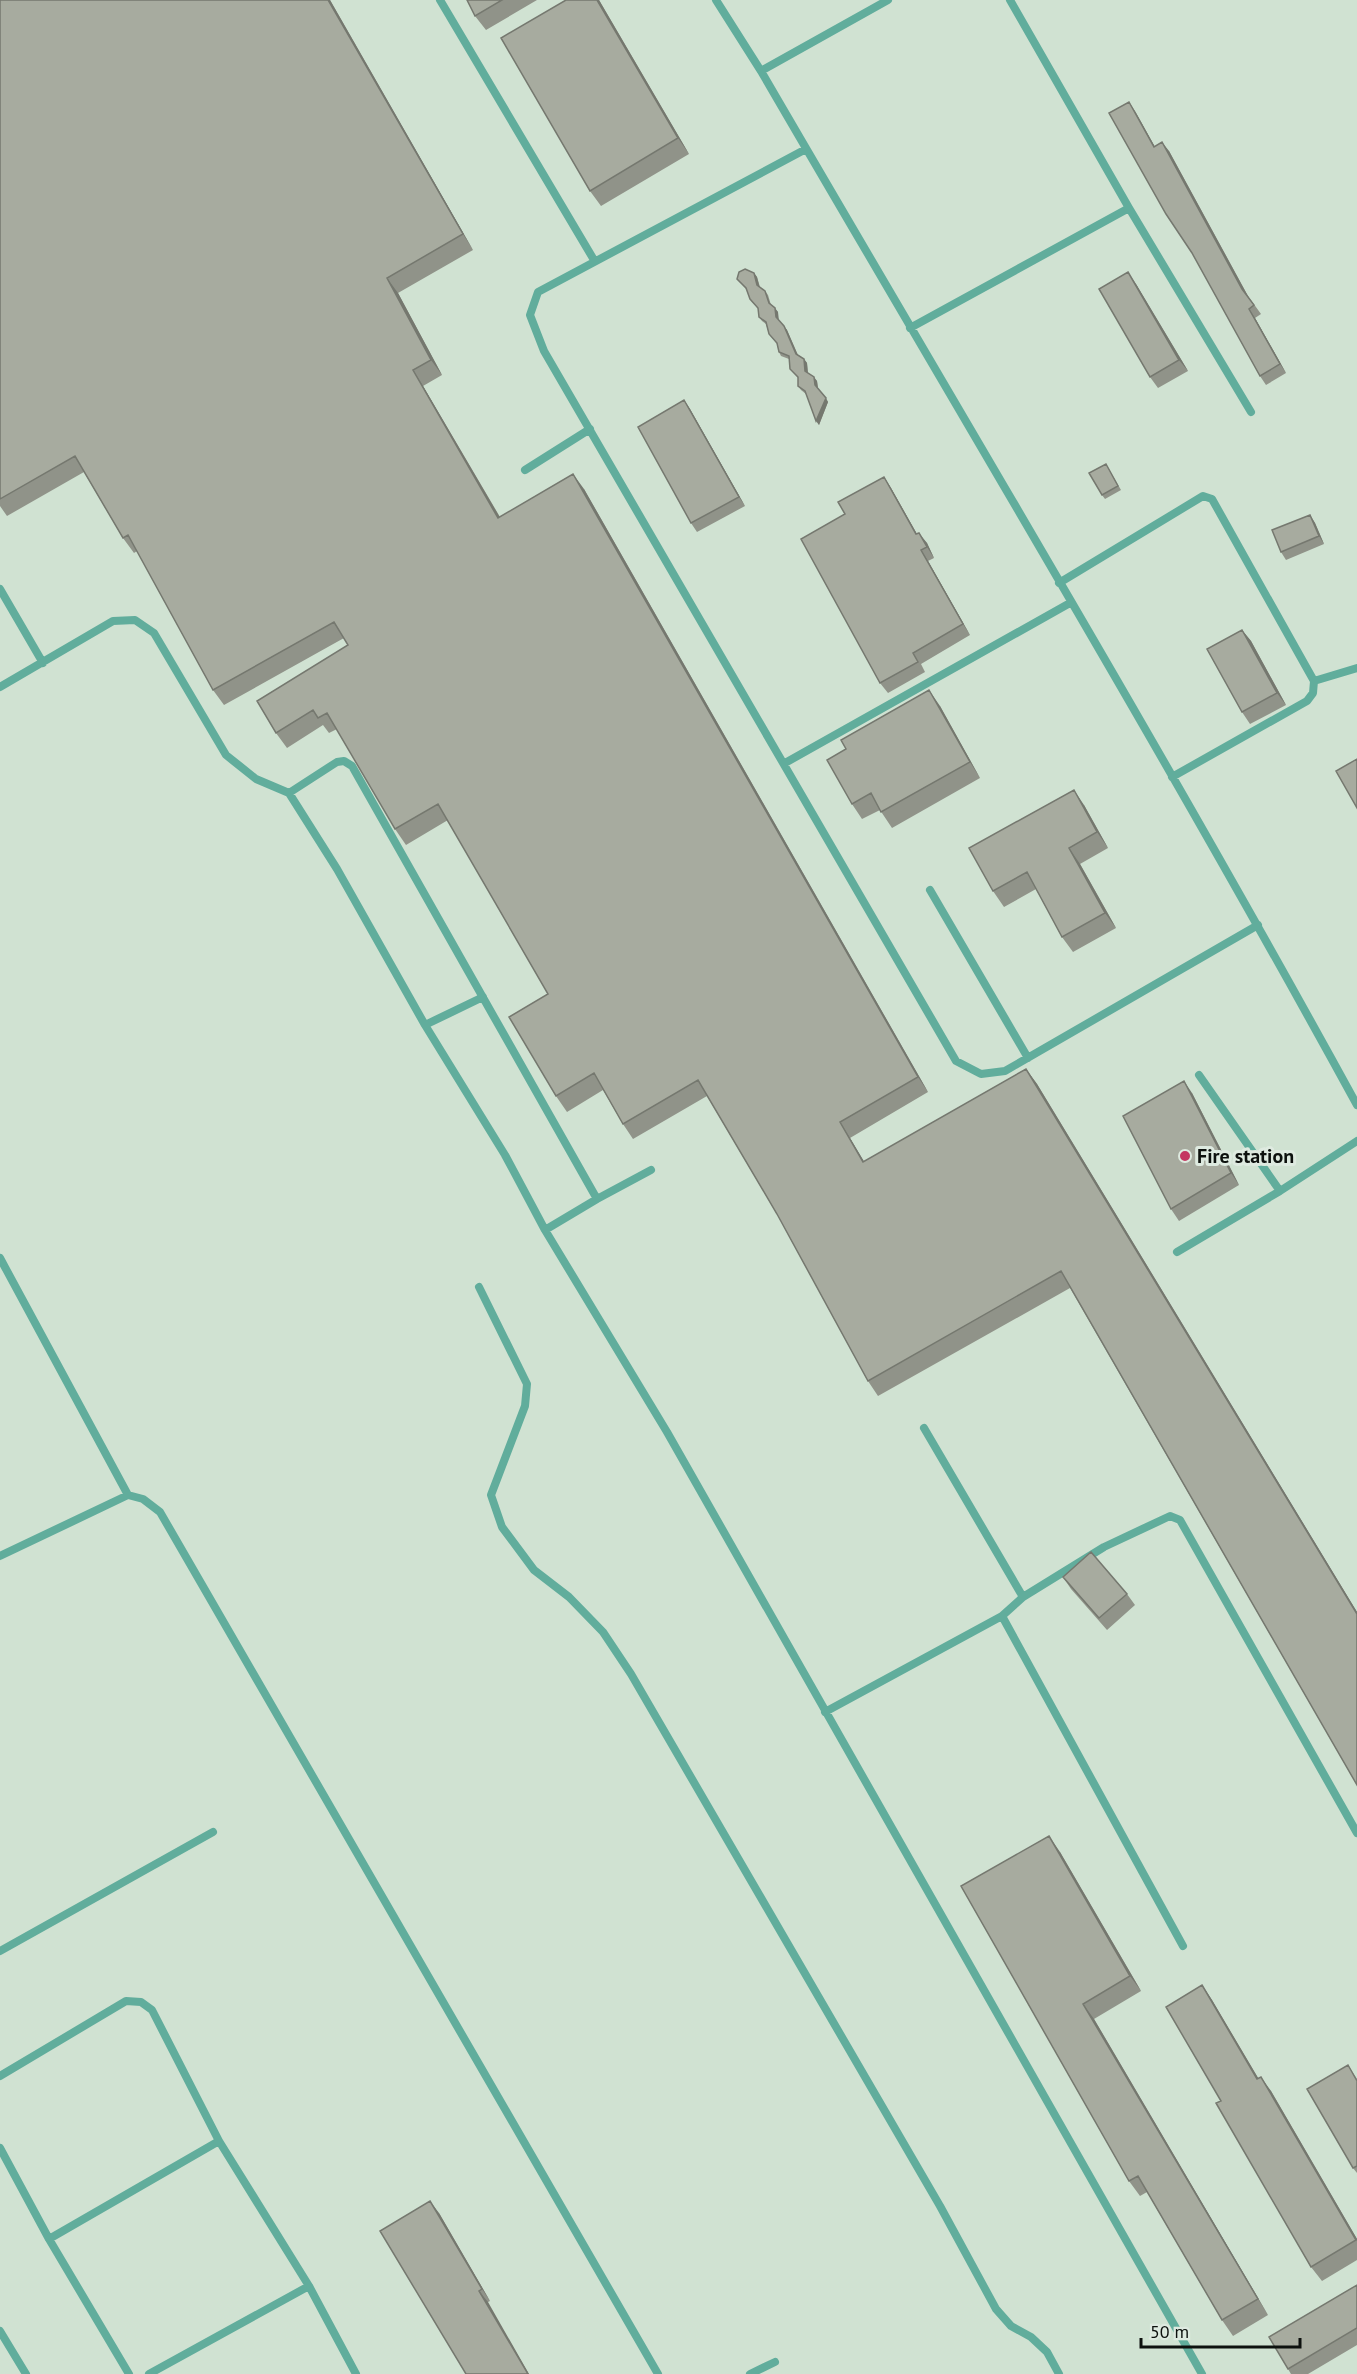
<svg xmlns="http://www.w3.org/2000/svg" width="1357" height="2374" viewBox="0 0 1357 2374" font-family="'PT Sans',sans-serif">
<rect width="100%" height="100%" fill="#deeae0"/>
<path fill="#d0e2d2" d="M0 0H1357V2374H0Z"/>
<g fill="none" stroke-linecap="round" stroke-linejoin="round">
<path stroke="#61ad9c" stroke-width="8" d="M440 0 594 260
M716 0 761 71C961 415 1166 756 1357 1105
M1010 0 1129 208 1251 412
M761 71 888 0
M806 149 538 292 530 315 544 351 956 1061 981 1074 1005 1071 1258 925
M910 328 1129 208
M525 470 590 429
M1059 583 1203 496 1212 499 1314 681 1313 693 1307 701 1172 777
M0 589 43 663
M1314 681 1357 668
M0 687 113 621 135 620 154 633 226 755 256 779 289 793 337 869 425 1025 505 1155 545 1230 667 1432 1202 2374
M785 763 1070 603
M289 793 337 762 344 761 352 766 597 1199 545 1230
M930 890 1028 1058
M425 1025 483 997
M1199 1075 1280 1191
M597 1199 651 1170
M1177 1252 1280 1191 1357 1141
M0 1258 128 1495
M479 1287 527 1384 525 1406 491 1495 502 1527 534 1570 569 1597 603 1632 631 1674 940 2206 996 2309 1011 2326 1031 2337 1047 2352 1059 2374
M924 1428 1023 1597
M0 1556 128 1495 143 1499 160 1512 658 2374
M1002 1616 1183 1946
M825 1712 1002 1616 1023 1597 1104 1547 1170 1516 1180 1520 1357 1833
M0 1951 213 1832
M0 2076 126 2001 141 2002 152 2010 219 2141 309 2286 356 2374
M0 2148 49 2239 129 2374
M49 2239 219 2141
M0 2331 26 2374
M149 2374 309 2286
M750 2374 775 2362"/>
</g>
<path fill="#909389" d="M0 0H330L473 250 398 293 442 375 423 386 500 517 584 489 928 1092 850 1138 864 1162 1026 1069 1037 1084 1357 1612V1785L1070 1288 878 1396 868 1381 777 1214 707 1096 633 1139 623 1124 603 1090 567 1112 556 1096 548 994 448 820 406 845 395 829 337 729 329 733 323 725 287 748 276 733 348 645 344 638 224 705 213 690 137 551 134 553 123 538 84 472 7 516 0 506Z
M467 0H537L486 30 475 16Z
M599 0 689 154 601 206 590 191Z
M1135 111 1155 147 1169 151 1248 296 1261 314 1255 318 1286 373 1266 385 1260 376Z
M754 273 757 277 760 287 765 291 768 295 771 305 778 312V320L787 330 798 355 804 359 807 363 808 373 817 381 818 388 828 402 819 425 806 394 801 390 798 386V378L790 369 789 359 781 356 779 352 777 344 769 334 766 324 762 321 759 317V310L750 299 747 290 737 279Z
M1136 284 1188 371 1158 388 1150 377Z
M684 400 690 409 745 506 697 532 691 523Z
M1106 464 1121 490 1105 499 1102 495Z
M884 477 891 488 917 534 927 543 934 558 928 561 970 635 921 664 925 672 888 693 880 683 845 514Z
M1310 515 1315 523 1324 544 1286 560 1281 552Z
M1242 630 1251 641 1286 705 1250 724 1242 712Z
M940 706 980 778 892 828 880 810 862 819 852 804Z
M1084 805 1108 848 1080 864 1116 928 1073 952 1062 937 1036 889 1004 907 993 891Z
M1192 1093 1239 1185 1179 1221 1171 1209Z
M1063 1577 1127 1594 1135 1605 1107 1630 1071 1589Z
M1060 1852 1141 1991 1094 2019 1268 2315 1233 2336 1222 2320 1147 2192 1140 2196 1129 2181 961 1886Z
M1202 1985 1212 2000 1258 2078 1271 2091 1357 2239V2260L1322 2281 1311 2267 1221 2101Z
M1348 2065 1357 2079V2173L1353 2168Z
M439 2213 490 2301 488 2302 466 2374Z
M1357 2285V2345L1308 2374H1291L1288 2369Z"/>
<path fill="#75786f" d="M328 0H330L473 250 463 234Z
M597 0H599L689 154 678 138Z
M1129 102 1135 111 1160 156 1154 147Z
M1162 142 1169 151 1249 298 1242 289Z
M1128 272 1136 284 1188 371 1179 360Z
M754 273 757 277 760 289 757 285Z
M387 278 398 293 442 375 431 360Z
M775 308 778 312 779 321 776 317Z
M1249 309 1255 318 1286 373 1280 364Z
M784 326 787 330 799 358 796 354Z
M804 359 807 363 808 375 805 371Z
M413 370 423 386 509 533 498 518Z
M814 377 817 381 818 389 815 385Z
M826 398 828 402 819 425 816 421Z
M684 400 690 409 745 506 739 497Z
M573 474 584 489 928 1092 918 1077Z
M884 477 891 488 923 545 916 534Z
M1310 515 1315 523 1324 544 1319 536Z
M919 533 927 543 934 558 927 547Z
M921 550 928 561 970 635 963 624Z
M1242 630 1251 641 1286 705 1277 693Z
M929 690 940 706 980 778 970 762Z
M1074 790 1084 805 1108 848 1097 832Z
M1069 848 1080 864 1116 928 1105 913Z
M1026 1069 1037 1084 1357 1612V1614Z
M1184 1081 1192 1093 1239 1185 1231 1173Z
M840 1122 850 1138 874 1178 863 1162Z
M1049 1836 1060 1852 1141 1991 1130 1976Z
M1202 1985 1212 2000 1267 2093 1257 2079Z
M1083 2004 1094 2019 1268 2315 1258 2299Z
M1261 2077 1271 2091 1357 2239V2241Z
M430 2201 439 2213 490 2301 482 2289Z
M479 2291 488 2302 529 2374H528Z"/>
<path fill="#a7ab9f" stroke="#75786f" stroke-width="1.5" d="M0 0H328L463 234 387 278 431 360 413 370 498 518 573 474 918 1077 840 1122 863 1162 1026 1069 1357 1614V1785L1061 1271 868 1381 777 1214 698 1080 623 1124 594 1073 556 1096 509 1017 548 994 438 804 395 829 327 713 318 718 313 710 276 733 257 701 348 645 334 622 213 690 128 535 123 538 75 456 0 499Z
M467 0H502L475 16Z
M566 0H597L678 138 590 191 501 38Z
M1129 102 1154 147 1162 142 1242 289 1254 305 1249 309 1280 364 1260 376 1192 253 1166 214 1109 113Z
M745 269 754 273 757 285 765 291 769 303 775 308 776 317 784 326 796 354 804 359 805 371 814 377 815 385 826 398 816 421 805 391 798 386V377L790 369 789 356 779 352 777 343 769 334 766 322 759 317 758 308 750 299 746 288 737 279 739 272Z
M1128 272 1179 360 1150 377 1099 289Z
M684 400 739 497 691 523 638 427Z
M1106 464 1118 486 1102 495 1089 473Z
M884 477 916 534 919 533 927 547 921 550 963 624 913 653 918 662 880 683 801 539 845 514 838 502Z
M1310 515 1319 536 1281 552 1272 530Z
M1242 630 1277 693 1242 712 1207 649Z
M929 690 970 762 881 812 871 793 852 804 827 760 846 749 841 740Z
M1357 759V808L1336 771Z
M1074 790 1097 832 1069 848 1105 913 1062 937 1027 872 993 891 969 848Z
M1184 1081 1231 1173 1171 1209 1123 1116Z
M1091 1552 1127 1594 1099 1618 1063 1577Z
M1049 1836 1130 1976 1083 2004 1258 2299 1222 2320 1138 2176 1129 2181 961 1886Z
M1202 1985 1257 2079 1261 2077 1356 2240 1311 2267 1216 2103 1221 2101 1166 2007Z
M1348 2065 1357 2081V2166L1353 2168 1307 2089Z
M430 2201 482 2289 479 2291 528 2374H466L380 2231Z
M1357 2285V2328L1288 2369 1269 2337Z"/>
<circle fill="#c43661" stroke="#deeae0" stroke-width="2" cx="1185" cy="1156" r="6"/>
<g text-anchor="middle" stroke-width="6" stroke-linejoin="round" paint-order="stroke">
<g font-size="20" font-weight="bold" fill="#0d110e" stroke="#deeae0" text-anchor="start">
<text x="1197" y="1163">Fire station</text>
</g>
</g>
<path d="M1141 2338v9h159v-9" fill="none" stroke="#0d110e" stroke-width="3"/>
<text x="1150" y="2338" font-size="18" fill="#0d110e" stroke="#deeae0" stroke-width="4.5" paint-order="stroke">50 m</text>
</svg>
